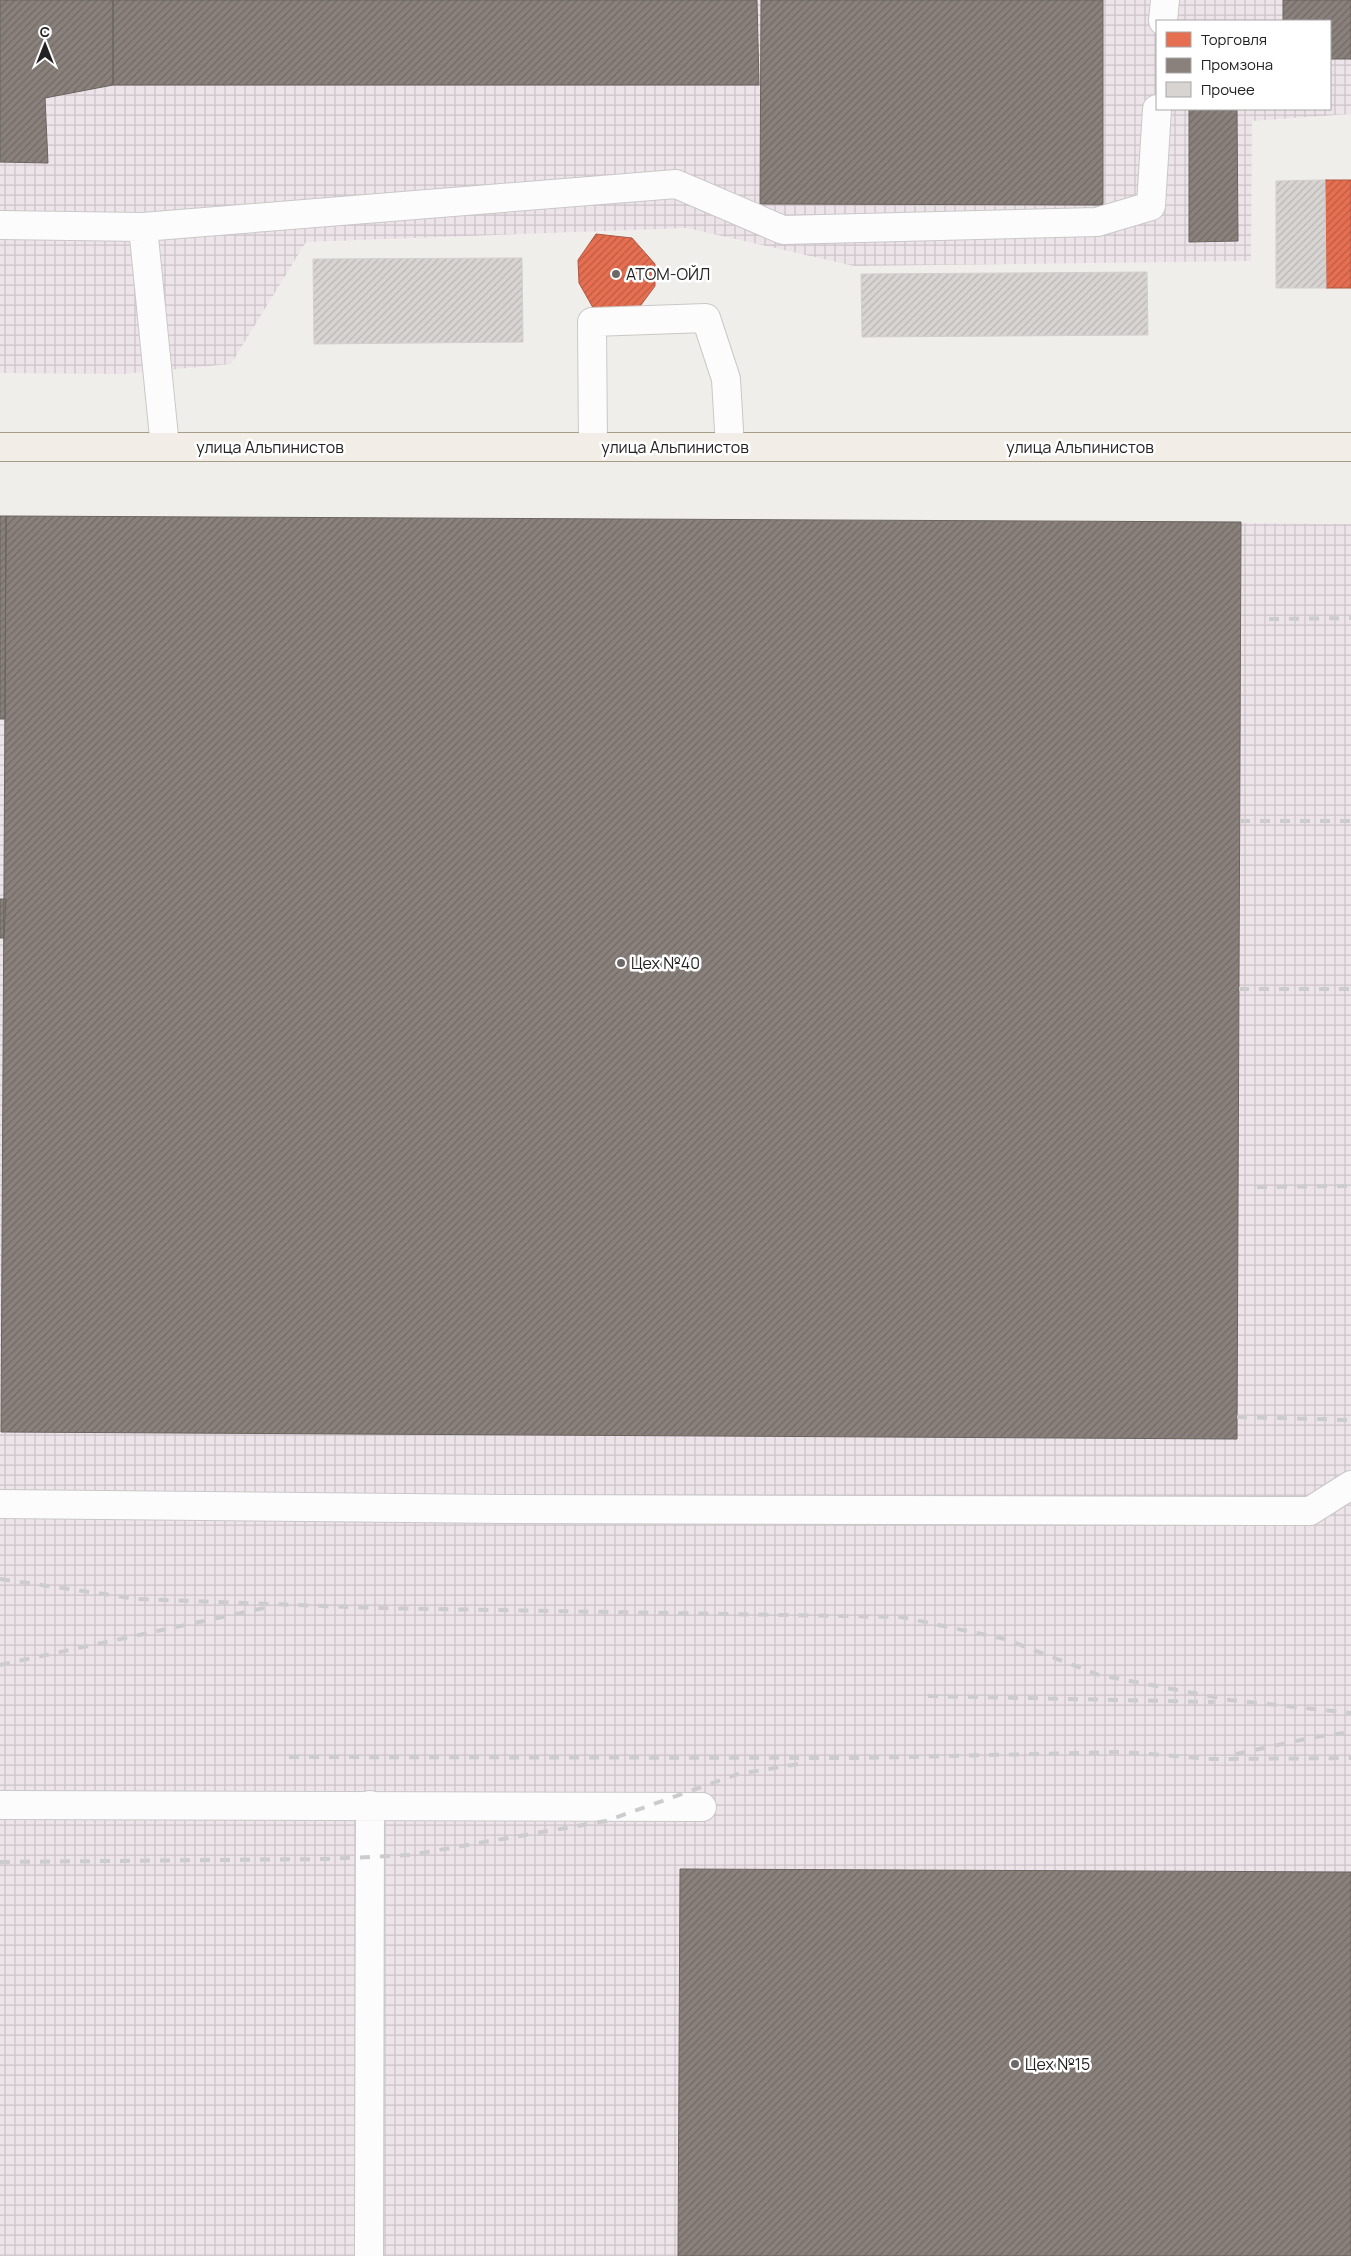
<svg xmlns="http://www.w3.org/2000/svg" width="1351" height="2256" viewBox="0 0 1351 2256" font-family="Manrope,sans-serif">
<defs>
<pattern id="industrial-grid" width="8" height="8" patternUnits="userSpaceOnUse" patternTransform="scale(1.25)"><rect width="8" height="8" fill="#ede4e9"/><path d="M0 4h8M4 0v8" fill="none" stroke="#cbc3c8"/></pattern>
<pattern id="shops-hatch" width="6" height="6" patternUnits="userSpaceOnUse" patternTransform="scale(1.25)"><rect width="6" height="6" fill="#e76f51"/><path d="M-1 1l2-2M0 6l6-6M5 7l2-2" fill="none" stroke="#bb5b43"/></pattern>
<pattern id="industry-hatch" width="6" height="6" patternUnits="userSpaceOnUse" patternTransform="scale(1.25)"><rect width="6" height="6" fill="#8a817c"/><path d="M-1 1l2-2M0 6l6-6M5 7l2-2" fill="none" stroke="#706965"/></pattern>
<pattern id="building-hatch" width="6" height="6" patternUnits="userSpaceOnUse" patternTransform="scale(1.25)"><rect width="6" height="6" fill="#d7d4d2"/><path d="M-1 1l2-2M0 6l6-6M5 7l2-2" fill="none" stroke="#b8b6b4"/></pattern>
</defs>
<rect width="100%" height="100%" fill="#f0eeeb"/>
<path fill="url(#industrial-grid)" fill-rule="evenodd" d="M0 0H1351V114L1252 121 1251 261 854 266 687 228 306 242 231 364 123 374 0 373ZM1157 21H1330V109H1157Z
M0 516 1351 524V2256H0Z"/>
<path fill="url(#shops-hatch)" stroke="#ac5843" d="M1325 180H1351V288H1326Z
M596 234 632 238 655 264V286L635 313H596L579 283 578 260Z"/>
<path fill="url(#industry-hatch)" stroke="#6b6461" d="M0 0H113V85L45 98 48 163 0 162Z
M113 0H757L759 85H113Z
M761 0H1103V205L760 204Z
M1283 0H1351V59H1330V21H1283Z
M1189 109H1237L1238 241 1189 242Z
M0 516H6L5 719H0Z
M6 516 1241 522 1237 1439 1 1432Z
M0 899H6L4 938H0Z
M680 1869 1351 1872V2256H678Z"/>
<path fill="url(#building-hatch)" stroke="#d3d0cc" d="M1325 180 1326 288H1276V181Z
M522 258 523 342 314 344 313 259Z
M1147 272 1148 335 862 337 861 274Z"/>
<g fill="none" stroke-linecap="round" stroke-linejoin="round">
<defs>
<path id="minor" d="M1163 21 1165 0
M0 225 143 227 165 447
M143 227 676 184 783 230 1097 222 1151 206 1157 109
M593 447 592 322 706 318 726 379 730 447
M0 1504 506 1509 1310 1511 1351 1485
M0 1805 702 1807
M369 2256 370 1805"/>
<path id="major" d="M0 447H1351"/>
</defs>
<use href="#minor" stroke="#c9c8c7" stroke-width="30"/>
<use href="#major" stroke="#a79c86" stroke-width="30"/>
<use href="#minor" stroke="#fdfcfc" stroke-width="28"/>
<use href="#major" stroke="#f3ede7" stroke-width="28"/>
<path stroke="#ccc" stroke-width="4" stroke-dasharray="10 10" stroke-linecap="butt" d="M1269 619 1351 618
M1240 821H1351
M1239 989H1351
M1257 1187 1351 1186
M1237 1417 1351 1420
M0 1579 138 1599 376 1608 901 1617 1005 1639 1099 1675 1230 1700 1351 1713
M0 1665 264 1608
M928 1696 1214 1702
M1236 1754 1315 1737 1351 1732
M289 1757 861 1758 1124 1752 1212 1759 1351 1758
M0 1862 326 1859 410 1855 606 1821 738 1774 805 1763"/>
</g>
<g fill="#6a6968" stroke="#fff" stroke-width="2">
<circle cx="616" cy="274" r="5"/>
<circle cx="621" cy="963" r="5"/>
<circle cx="1015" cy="2064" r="5"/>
</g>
<g text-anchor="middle" stroke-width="5" stroke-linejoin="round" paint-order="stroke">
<g font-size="16" fill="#222" stroke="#fff" text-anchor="start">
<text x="626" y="280">АТОМ-ОЙЛ</text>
<text x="631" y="969">Цех №40</text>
<text x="1025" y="2070">Цех №15</text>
</g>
<g font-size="16" fill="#222" stroke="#fff">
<text x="270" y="453">улица Альпинистов</text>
<text x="675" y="453">улица Альпинистов</text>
<text x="1080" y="453">улица Альпинистов</text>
</g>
</g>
<rect x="1156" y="20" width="175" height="90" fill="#ffffff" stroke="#a7a7a7"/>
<rect x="1166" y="32" width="25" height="15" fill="#e76f51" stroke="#a7a7a7"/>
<text x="1201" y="45" font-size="15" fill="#222222">Торговля</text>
<rect x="1166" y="58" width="25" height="15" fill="#8a817c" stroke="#a7a7a7"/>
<text x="1201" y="70" font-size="15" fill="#222222">Промзона</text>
<rect x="1166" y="82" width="25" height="15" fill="#d7d4d2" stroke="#a7a7a7"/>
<text x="1201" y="95" font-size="15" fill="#222222">Прочее</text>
<g transform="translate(45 45)" stroke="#ffffff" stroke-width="4" paint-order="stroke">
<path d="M0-4L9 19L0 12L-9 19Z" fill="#222222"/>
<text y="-8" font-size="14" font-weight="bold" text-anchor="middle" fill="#222222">С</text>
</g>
</svg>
